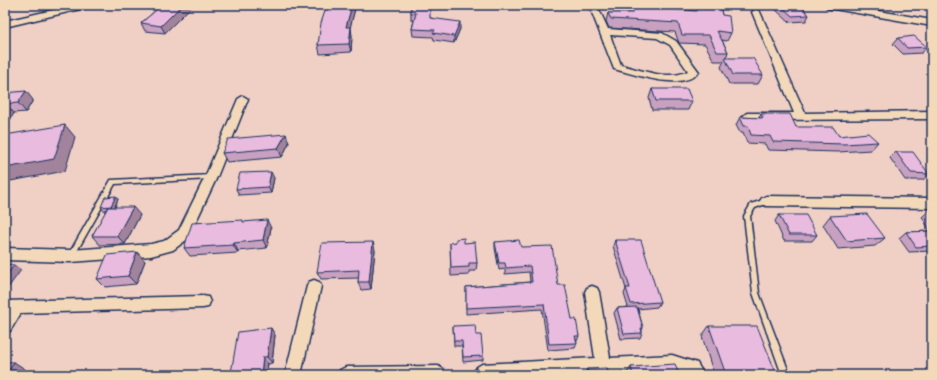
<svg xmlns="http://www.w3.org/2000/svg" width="937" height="380" viewBox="0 0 937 380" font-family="Delius,sans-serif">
<rect width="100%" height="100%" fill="#f0d0c5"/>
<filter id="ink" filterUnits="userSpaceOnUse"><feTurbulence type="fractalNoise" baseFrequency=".025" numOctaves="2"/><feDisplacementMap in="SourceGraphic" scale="8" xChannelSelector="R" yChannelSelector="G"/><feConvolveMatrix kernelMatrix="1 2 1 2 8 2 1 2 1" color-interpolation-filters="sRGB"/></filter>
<g filter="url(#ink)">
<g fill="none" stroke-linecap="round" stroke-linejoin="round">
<defs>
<path id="service" d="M211 175 214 177 211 179 115 184 73 258 71 259 69 258 68 256 69 254 111 180Z
M766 199H768L769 201 768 203 755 208 750 216 759 293 790 375H782L753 293 744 216 751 204Z"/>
<path id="minor" d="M75 5H90L89 7 5 27V21Z
M589 5H597L608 29 662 33 676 41 699 72C682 92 634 74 614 69ZM610 35 657 38 670 45 688 71C667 81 642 70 621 65Z
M824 5H843L932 20V26L828 8Z
M756 9 760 12 805 113 932 111V119L743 120 742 117 747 113H794L752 12Z
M243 96 248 99 217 177 190 234 189 238 173 250 151 256 71 262 5 260V248L71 250 151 244 164 241 179 230 205 177 238 99Z
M766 196 932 198V208L766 206 762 204 760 201 762 198Z
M314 280 319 282 321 286 301 375H285L307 286 309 282Z
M592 286 597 288 599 292 610 358 672 355 697 363 704 375H687L672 369 569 375H475L474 372 477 367 482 364 595 358 585 292 587 288Z
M203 296 208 297 210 302 208 307 203 308 21 313 10 331 5 333V301Z
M438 366 443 369 445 375H338L340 370 346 367Z"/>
</defs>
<use href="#service" stroke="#1b2f5e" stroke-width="3"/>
<use href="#minor" stroke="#1b2f5e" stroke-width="3"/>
<use href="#service" fill="#f3d9ba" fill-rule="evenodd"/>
<use href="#minor" fill="#f3d9ba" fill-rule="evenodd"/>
</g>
<path fill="#c8a1c0" stroke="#1b2f5e" d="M162 5H193L165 33 145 31 141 23Z
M327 5H356L350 27 352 36 351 52 320 54 318 45Z
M411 5 431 18 460 29 454 43 434 40 433 37 413 36 412 29 414 20H411Z
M629 5H662L664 9 692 11 691 5H720L722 15 731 33 727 41 722 40 728 52 726 58 763 75 758 84H729L721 67 724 61H714L705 44 679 43 675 32 609 28 606 21 608 13H629L631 9Z
M777 5H800L809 15 806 21 789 22 775 9Z
M898 38 927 47 930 43 932 42V54L925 49 922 53 903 54 893 44Z
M652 89 692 101 688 110H652L649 98Z
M5 93 33 100 26 112 14 113 10 120H5Z
M761 114 796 127 839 136 878 142 871 150 838 152 768 150 765 144 747 143 743 133H740L736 125 740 117 759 118Z
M289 143 282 157 227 162 222 153Z
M896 152 929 174 923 180H905L890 158Z
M932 157V162L930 160Z
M274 178 271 193 239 195 236 189Z
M118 199 115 207 140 215 125 244 100 245 92 236 107 210H103L101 207Z
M932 208V251L909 252 899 238 906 232 930 231 922 217Z
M779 215 817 235 812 241H784L775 221Z
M830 216 885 238 875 246 838 249 823 225Z
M245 222 271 228 267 248 238 251V253L190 256 184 248Z
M615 240 660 302 657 307 638 309 643 328 642 330V333L640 338 621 339 614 313 617 308 628 307 624 294 626 289 613 246Z
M495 242 521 247 558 285 579 336 577 341H576L577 343 575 348 548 350 542 309 466 314V287L530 282 529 272 505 274V269L499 270 495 248Z
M450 243H464L477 263 476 271H469V275L451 276Z
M375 250 371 289 361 290 358 282 359 278 321 279 317 272Z
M145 261 136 284 105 287 97 279Z
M453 326 476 335 483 356V360L463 362 462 346H454Z
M709 326 777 375H714L702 336Z
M275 335 272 363 268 364 266 375H225L231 373Z
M631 367 679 375H627V373Z
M587 369 609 375H584Z"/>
<path fill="#a2839c" stroke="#1b2f5e" d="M182 5H193L165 33 161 26Z
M352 5H356L348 36 346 27Z
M460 22V29L454 43V36Z
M351 27 352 36 351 52 349 44Z
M26 91 33 100 26 112 18 103Z
M6 104 14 113 10 120 5 115V105Z
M65 125 75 137 65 171 5 182V168Z
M286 134 289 143 282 157 278 148Z
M271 172 274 178 271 193 268 187Z
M116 196 118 199 114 209 111 206Z
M133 207 140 215 125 244 117 236Z
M267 220 271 228 267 248 263 240Z
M373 242 375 250 371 289 369 282Z
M234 243 238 251V253L233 245Z
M137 252 145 261 136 284 128 276Z
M14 265 21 270 5 292V277Z
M271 328 275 335 272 363 267 357Z
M263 357 268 364 266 375H261Z
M14 362 25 369 22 375H6Z"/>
<path fill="#e8bbdf" stroke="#1b2f5e" d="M162 5H182L161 26 141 23Z
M327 5H352L346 27H351L349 44 318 45 321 23Z
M411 5H430V18L460 22 454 36 433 33 435 30 412 29 416 13H411Z
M634 5H662L664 9 697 11 696 5H720L722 15 729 16 731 33 717 31 728 52H717L709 35H682L678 23 611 19 608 13H633L631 8H636Z
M780 5H800L809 15 792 16Z
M914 36 927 47 907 48 898 38Z
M725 58H753L763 75H733Z
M652 89H687L692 101H656Z
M26 91 18 103 6 104 5 105V93Z
M761 114H790L796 127H833L839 136 868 133 878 142 844 144 773 142 770 136 751 135 748 126H744L740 117 763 118Z
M65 125 54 159 5 168V135Z
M286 134 278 148 222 153 228 139Z
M896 152H913L929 174 911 173Z
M271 172 268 187 236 189 240 173Z
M116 196 111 206 101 207 105 197Z
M108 207H133L117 236H92Z
M867 214 885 238 847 241 830 216Z
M779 215H806L817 235H789Z
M243 220V222L267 220 263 240 234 243 233 245 184 248 192 223Z
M932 231V246L916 247 906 232Z
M464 238V243L475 242 477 263H469V267L451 268 450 243 456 242V239Z
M519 240 521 247 552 246 558 285H565L572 319H576L579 336H575L577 343 549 344 544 304 466 308V287L532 282 530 266 506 268 505 263H499L495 242Z
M615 240H641L660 302 631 304 626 288H630Z
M373 242 369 282H358L359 270 317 272 322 243Z
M137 252 128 276 97 279 107 255Z
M5 264 14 265 5 277Z
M637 307 643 328H641L642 333 624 334 617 308Z
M475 325 476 335H481L483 356 463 357 462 341H454L453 326Z
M709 326H757L777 375H726Z
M271 328 267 357H263L261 375H225V374L231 373 238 332Z
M5 362H14L6 375H5Z
M675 364 679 375H633L631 367Z
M607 368 609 375H588L587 369Z
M476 370H498V373L524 371V375H440V374Z
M363 373H386V375H363Z"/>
</g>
<rect width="937" height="380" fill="none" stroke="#f3d9ba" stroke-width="20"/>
<rect x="10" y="10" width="917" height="360" fill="none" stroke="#1b2f5e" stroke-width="1.5" filter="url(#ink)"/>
</svg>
